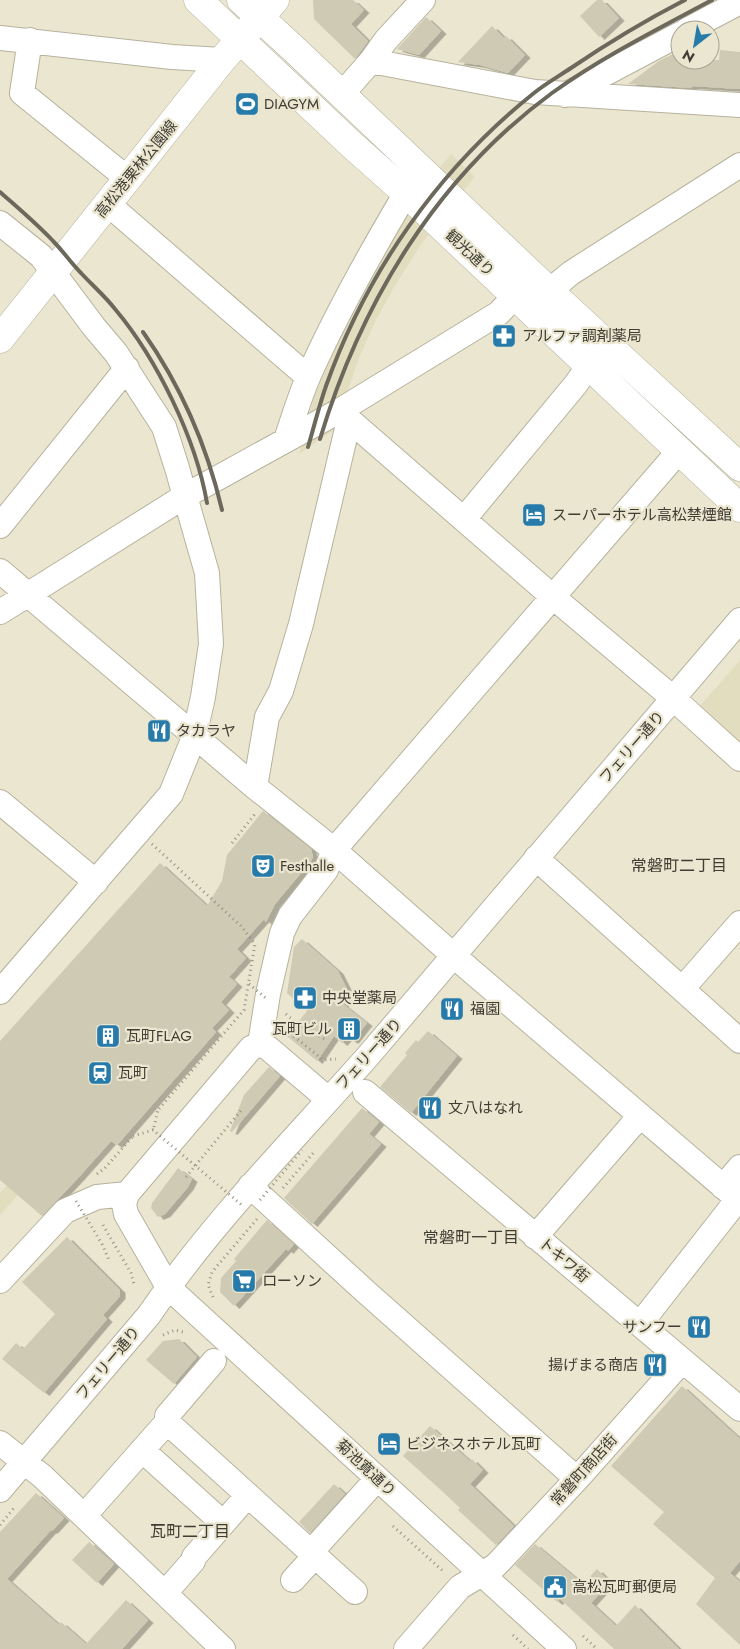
<svg xmlns="http://www.w3.org/2000/svg" width="740" height="1649" viewBox="0 0 740 1649" font-family="Jost,'Noto Sans JP',sans-serif">
<defs>
<filter id="shadow"><feDropShadow dx="5.5" dy="3" stdDeviation="0" flood-color="#0004"/></filter>
</defs>
<rect width="100%" height="100%" fill="#ebe6d0"/>
<path fill="#e3ddbf" d="M451 154 475 177 437 223 418 249 392 291 376 320 359 358 334 430 299 454 318 383 332 348 383 249 431 178Z
M740 660V743L700 706Z
M7 1185 18 1195 0 1215V1193Z"/>
<path fill="#cfcab4" filter="url(#shadow)" d="M313 0H353L364 10 351 24 368 41 355 59 314 19Z
M597 0H602L619 18 599 37 580 16Z
M426 17 441 31 419 55 397 49Z
M492 26 504 38 506 36 525 55 508 73 480 65 458 62Z
M720 50 740 52V89L692 86V88L628 84 659 61 671 55H680V60H719Z
M263 811 311 849 313 857 311 861 275 904 266 922 264 919 237 949 246 958 229 977 237 984 221 1002 229 1010 212 1028 216 1032 117 1145 111 1141 79 1177 42 1216 0 1180V1041L160 863 207 906 222 881 227 855Z
M302 939 338 971 350 995 343 1004 367 1023 353 1041 347 1037 342 1043 334 1036 317 1061 287 1036 307 1011 287 993 294 947Z
M428 1031 457 1056 411 1113 380 1087 407 1055 405 1053 416 1040 418 1042Z
M269 1067 280 1076 232 1132 230 1131 244 1095Z
M362 1108 379 1122 369 1134 381 1144 312 1224 284 1198Z
M178 1168 192 1179 188 1187 165 1214 158 1217 151 1208 152 1203Z
M267 1220 294 1244 288 1251 286 1249 234 1306 220 1292 221 1278 236 1261 234 1259Z
M67 1237 120 1290V1296L103 1315 107 1319 44 1393 2 1359 16 1343 23 1349 55 1314 22 1282Z
M179 1339 197 1357 174 1384 146 1360 163 1341Z
M682 1386 740 1439V1561L730 1573 740 1582V1645L696 1604 715 1578 653 1524 664 1512 611 1466Z
M430 1426 470 1461 472 1459 483 1470 470 1484 514 1526 496 1545 458 1510 460 1508 442 1491 403 1456Z
M334 1484 345 1494 310 1533 299 1522Z
M36 1493 64 1518 52 1531 51 1530 7 1579 59 1625 61 1622 86 1644 126 1600 148 1620 122 1649H0V1532Z
M89 1542 114 1564 97 1583 72 1560Z
M535 1544 583 1584 597 1569 610 1582 591 1603 616 1626 635 1605 679 1649H614L560 1599 557 1602 515 1565Z"/>
<g fill="none" stroke-linecap="round" stroke-linejoin="round">
<defs>
<path id="minor" d="M687 30 740 2
M0 38 172 57 222 60
M30 40 22 93 128 179
M371 61 386 40 423 0
M342 94 371 61 535 92 740 105
M565 95 680 34
M108 204 308 377
M0 223 41 256 94 327 116 353 164 427 177 468 207 573 211 644 203 697 194 737 171 794 0 992
M549 291 571 273 740 165
M339 411 553 597 674 699 740 759
M286 440C293 418 300 396 309 375 337 312 371 252 406 193
M464 519 576 384 589 365
M0 526 127 368
M0 571 255 787 334 850 469 969 740 1201
M0 612 185 496 339 411 499 313 515 296
M255 787 267 717 281 691 301 624 349 420
M0 802 96 882
M536 858 740 1041
M683 988 740 923
M260 1044 268 994 282 933 290 916 326 870 334 850 679 451
M365 1092 740 1409
M328 1099 268 1048 260 1044 251 1048 127 1194 124 1204 126 1214 168 1287 564 1649
M250 1186 366 1292 577 1479
M723 1187 740 1167
M535 1237 640 1116
M0 1281 65 1211 97 1197 127 1194
M640 1324 738 1199
M167 1422V1416L214 1361
M0 1443 42 1476 223 1649
M142 1450 223 1523
M0 1490 149 1315C213 1221 293 1141 368 1056L740 620
M84 1516 167 1422 355 1592
M293 1580 313 1558 311 1552 377 1479
M165 1593 193 1561 194 1557 248 1495
M406 1649 460 1587 495 1566 500 1561 577 1479 682 1361"/>
<path id="major" d="M198 0 352 145 406 193 740 508
M241 0 296 51 549 291 740 467
M0 339 222 60 275 0"/>
</defs>
<use href="#minor" stroke="#b7b29d" stroke-width="26"/>
<use href="#major" stroke="#b7b29d" stroke-width="29"/>
<path stroke="#969283" stroke-width="3" stroke-dasharray="1 4" stroke-linecap="butt" d="M232 843 255 814
M286 1014 303 1029 327 1040
M290 1033 323 1060 336 1059
M154 1127 158 1110
M97 1174 105 1168 133 1136
M186 1177 243 1108
M283 1188 315 1151
M103 1225 131 1273 134 1284
M102 1244 109 1260
M213 1297 208 1285 212 1272 257 1219
M163 1335 175 1330 183 1332
M0 1525 14 1508
M393 1526 444 1572
M513 1635 528 1649
M583 1636 597 1649"/>
<use href="#minor" stroke="#fff" stroke-width="24"/>
<use href="#major" stroke="#fff" stroke-width="28"/>
<path stroke="#6c695c" stroke-width="4" d="M0 192C18 208 37 224 53 241 63 251 71 263 81 273 92 285 105 296 115 309 157 359 196 439 207 503
M143 332C181 386 207 446 222 510
M320 439C361 303 436 178 552 93 602 57 658 29 712 0
M308 447C314 427 319 406 326 386 367 271 439 169 534 93 545 84 559 76 571 68 608 43 646 20 685 0"/>
<path stroke="#969283" stroke-width="3" stroke-dasharray="1 4" stroke-linecap="butt" d="M152 844 241 926 255 944 244 1010 158 1110
M249 984 268 1000
M133 1136 153 1130 243 1206
M260 1200 302 1150
M76 1201 102 1244"/>
</g>
<defs>
<symbol id="stadium-square" viewBox="-11 -11 22 22"><rect x="-9" y="-9" width="18" height="18" rx="4" fill="#267bab" stroke="#ebe6d0"/><path d="M0-5a6.5 5 0 1 0 0 10a6.5 5 0 1 0 0-10ZM-3.5-1.8h7v3.6h-7Z" fill="#fff"/></symbol>
<symbol id="pharmacy-square" viewBox="-11 -11 22 22"><rect x="-9" y="-9" width="18" height="18" rx="4" fill="#267bab" stroke="#ebe6d0"/><path d="M-2-6h4v4h4v4h-4v4h-4v-4h-4v-4h4Z" fill="#fff"/></symbol>
<symbol id="hotel-square" viewBox="-11 -11 22 22"><rect x="-9" y="-9" width="18" height="18" rx="4" fill="#267bab" stroke="#ebe6d0"/><path d="M-6-4.5h1.5V1H6V5H4.5V3h-9V5H-6ZM-4 0a1.8 1.8 0 1 1 3.6 0ZM.5 0V-2.5h3Q6-2.5 6 0Z" fill="#fff"/></symbol>
<symbol id="restaurant-square" viewBox="-11 -11 22 22"><rect x="-9" y="-9" width="18" height="18" rx="4" fill="#267bab" stroke="#ebe6d0"/><path d="M-5-6h1v4h1v-4h1v4h1v-4h1v5L-1.5 .5V6h-2V.5L-5-1ZM5-6V6H3V1.5H1.5Q1.5-4 5-6Z" fill="#fff"/></symbol>
<symbol id="theatre-square" viewBox="-11 -11 22 22"><rect x="-9" y="-9" width="18" height="18" rx="4" fill="#267bab" stroke="#ebe6d0"/><path d="M-5-5.5Q0-4 5-5.5V0Q5 5 0 6Q-5 5-5 0ZM-3.3-2.5H-1v1.5H-3.3ZM1-2.5H3.3v1.5H1ZM-2.8 1Q0 5.5 2.8 1Z" fill="#fff"/></symbol>
<symbol id="building-square" viewBox="-11 -11 22 22"><rect x="-9" y="-9" width="18" height="18" rx="4" fill="#267bab" stroke="#ebe6d0"/><path d="M-4-6H4V6H1V3H-1V6H-4ZM-2.5-4.3h1.7v1.8h-1.7ZM.8-4.3h1.7v1.8H.8ZM-2.5-1h1.7V.8h-1.7ZM.8-1h1.7V.8H.8Z" fill="#fff"/></symbol>
<symbol id="station-square" viewBox="-11 -11 22 22"><rect x="-9" y="-9" width="18" height="18" rx="4" fill="#267bab" stroke="#ebe6d0"/><path d="M-3-6H3Q5-6 5-4V2Q5 4 3 4L4.5 6H3L1.5 4h-3L-3 6H-4.5L-3 4Q-5 4-5 2V-4Q-5-6-3-6ZM-3.5-4v3h7v-3ZM-3.5 1v1.5H-2V1ZM2 1v1.5H3.5V1Z" fill="#fff"/></symbol>
<symbol id="supermarket-square" viewBox="-11 -11 22 22"><rect x="-9" y="-9" width="18" height="18" rx="4" fill="#267bab" stroke="#ebe6d0"/><path d="M-6-5.5h2.5l.6 2H6L4.5 2H-2.5L-4.4-4H-6ZM-1.5 3.2a1.3 1.3 0 1 0 .1 0ZM3 3.2a1.3 1.3 0 1 0 .1 0Z" fill="#fff"/></symbol>
<symbol id="civic-square" viewBox="-11 -11 22 22"><rect x="-9" y="-9" width="18" height="18" rx="4" fill="#267bab" stroke="#ebe6d0"/><path d="M-.6-6.5H3V-4.5H.6V-3L4-1V1h2V6H-6V1h2V-1L-.6-3ZM-1.2 2.5V6h2.4V2.5Z" fill="#fff"/></symbol>
</defs>
<g fill-rule="evenodd">
<use href="#stadium-square" x="233" y="90" width="28" height="28"/>
<use href="#pharmacy-square" x="490" y="322" width="28" height="28"/>
<use href="#hotel-square" x="520" y="501" width="28" height="28"/>
<use href="#restaurant-square" x="145" y="717" width="28" height="28"/>
<use href="#theatre-square" x="249" y="852" width="28" height="28"/>
<use href="#pharmacy-square" x="291" y="984" width="28" height="28"/>
<use href="#restaurant-square" x="438" y="995" width="28" height="28"/>
<use href="#building-square" x="335" y="1015" width="28" height="28"/>
<use href="#building-square" x="94" y="1022" width="28" height="28"/>
<use href="#station-square" x="86" y="1059" width="28" height="28"/>
<use href="#restaurant-square" x="416" y="1094" width="28" height="28"/>
<use href="#supermarket-square" x="230" y="1267" width="28" height="28"/>
<use href="#restaurant-square" x="685" y="1313" width="28" height="28"/>
<use href="#restaurant-square" x="641" y="1351" width="28" height="28"/>
<use href="#hotel-square" x="375" y="1430" width="28" height="28"/>
<use href="#civic-square" x="541" y="1573" width="28" height="28"/>
</g>
<g text-anchor="middle" stroke-width="4.5" stroke-linejoin="round" paint-order="stroke">
<g font-size="15" fill="#3e3c33" stroke="#ebe6d0" text-anchor="start">
<text x="264" y="109">DIAGYM</text>
<text x="522" y="341">アルファ調剤薬局</text>
<text x="552" y="520">スーパーホテル高松禁煙館</text>
<text x="176" y="736">タカラヤ</text>
<text x="280" y="871">Festhalle</text>
<text x="322" y="1003">中央堂薬局</text>
<text x="470" y="1014">福園</text>
<text x="332" y="1034" text-anchor="end">瓦町ビル</text>
<text x="126" y="1041">瓦町FLAG</text>
<text x="118" y="1078">瓦町</text>
<text x="448" y="1113">文八はなれ</text>
<text x="262" y="1286">ローソン</text>
<text x="682" y="1332" text-anchor="end">サンフー</text>
<text x="638" y="1370" text-anchor="end">揚げまる商店</text>
<text x="406" y="1449">ビジネスホテル瓦町</text>
<text x="572" y="1592">高松瓦町郵便局</text>
</g>
<g font-size="15" fill="#3e3c33" stroke="#ebe6d0">
<text transform="translate(136 169) rotate(-51)" y="5">高松港栗林公園線</text>
<text transform="translate(470 253) rotate(43)" y="5">観光通り</text>
<text transform="translate(632 747) rotate(-49)" y="5">フェリー通り</text>
<text transform="translate(369 1054) rotate(-48)" y="5">フェリー通り</text>
<text transform="translate(564 1260) rotate(40)" y="5">トキワ街</text>
<text transform="translate(108 1363) rotate(-50)" y="5">フェリー通り</text>
<text transform="translate(366 1468) rotate(43)" y="5">菊池寛通り</text>
<text transform="translate(584 1470) rotate(-48)" y="5">常磐町商店街</text>
</g>
<g font-size="16" fill="#3e3c33" stroke="#ebe6d0">
<text x="679" y="871">常磐町二丁目</text>
<text x="471" y="1243">常磐町一丁目</text>
<text x="190" y="1537">瓦町二丁目</text>
</g>
</g>
<g transform="translate(695 45) rotate(211)"><circle r="24" fill="#ebe6d0" stroke="#a6a291"/>
<path d="M0-4L9 19L0 12L-9 19Z" fill="#267bab"/>
<text y="-8" font-size="14" font-weight="bold" text-anchor="middle" fill="#3e3c33">N</text>
</g>
</svg>
